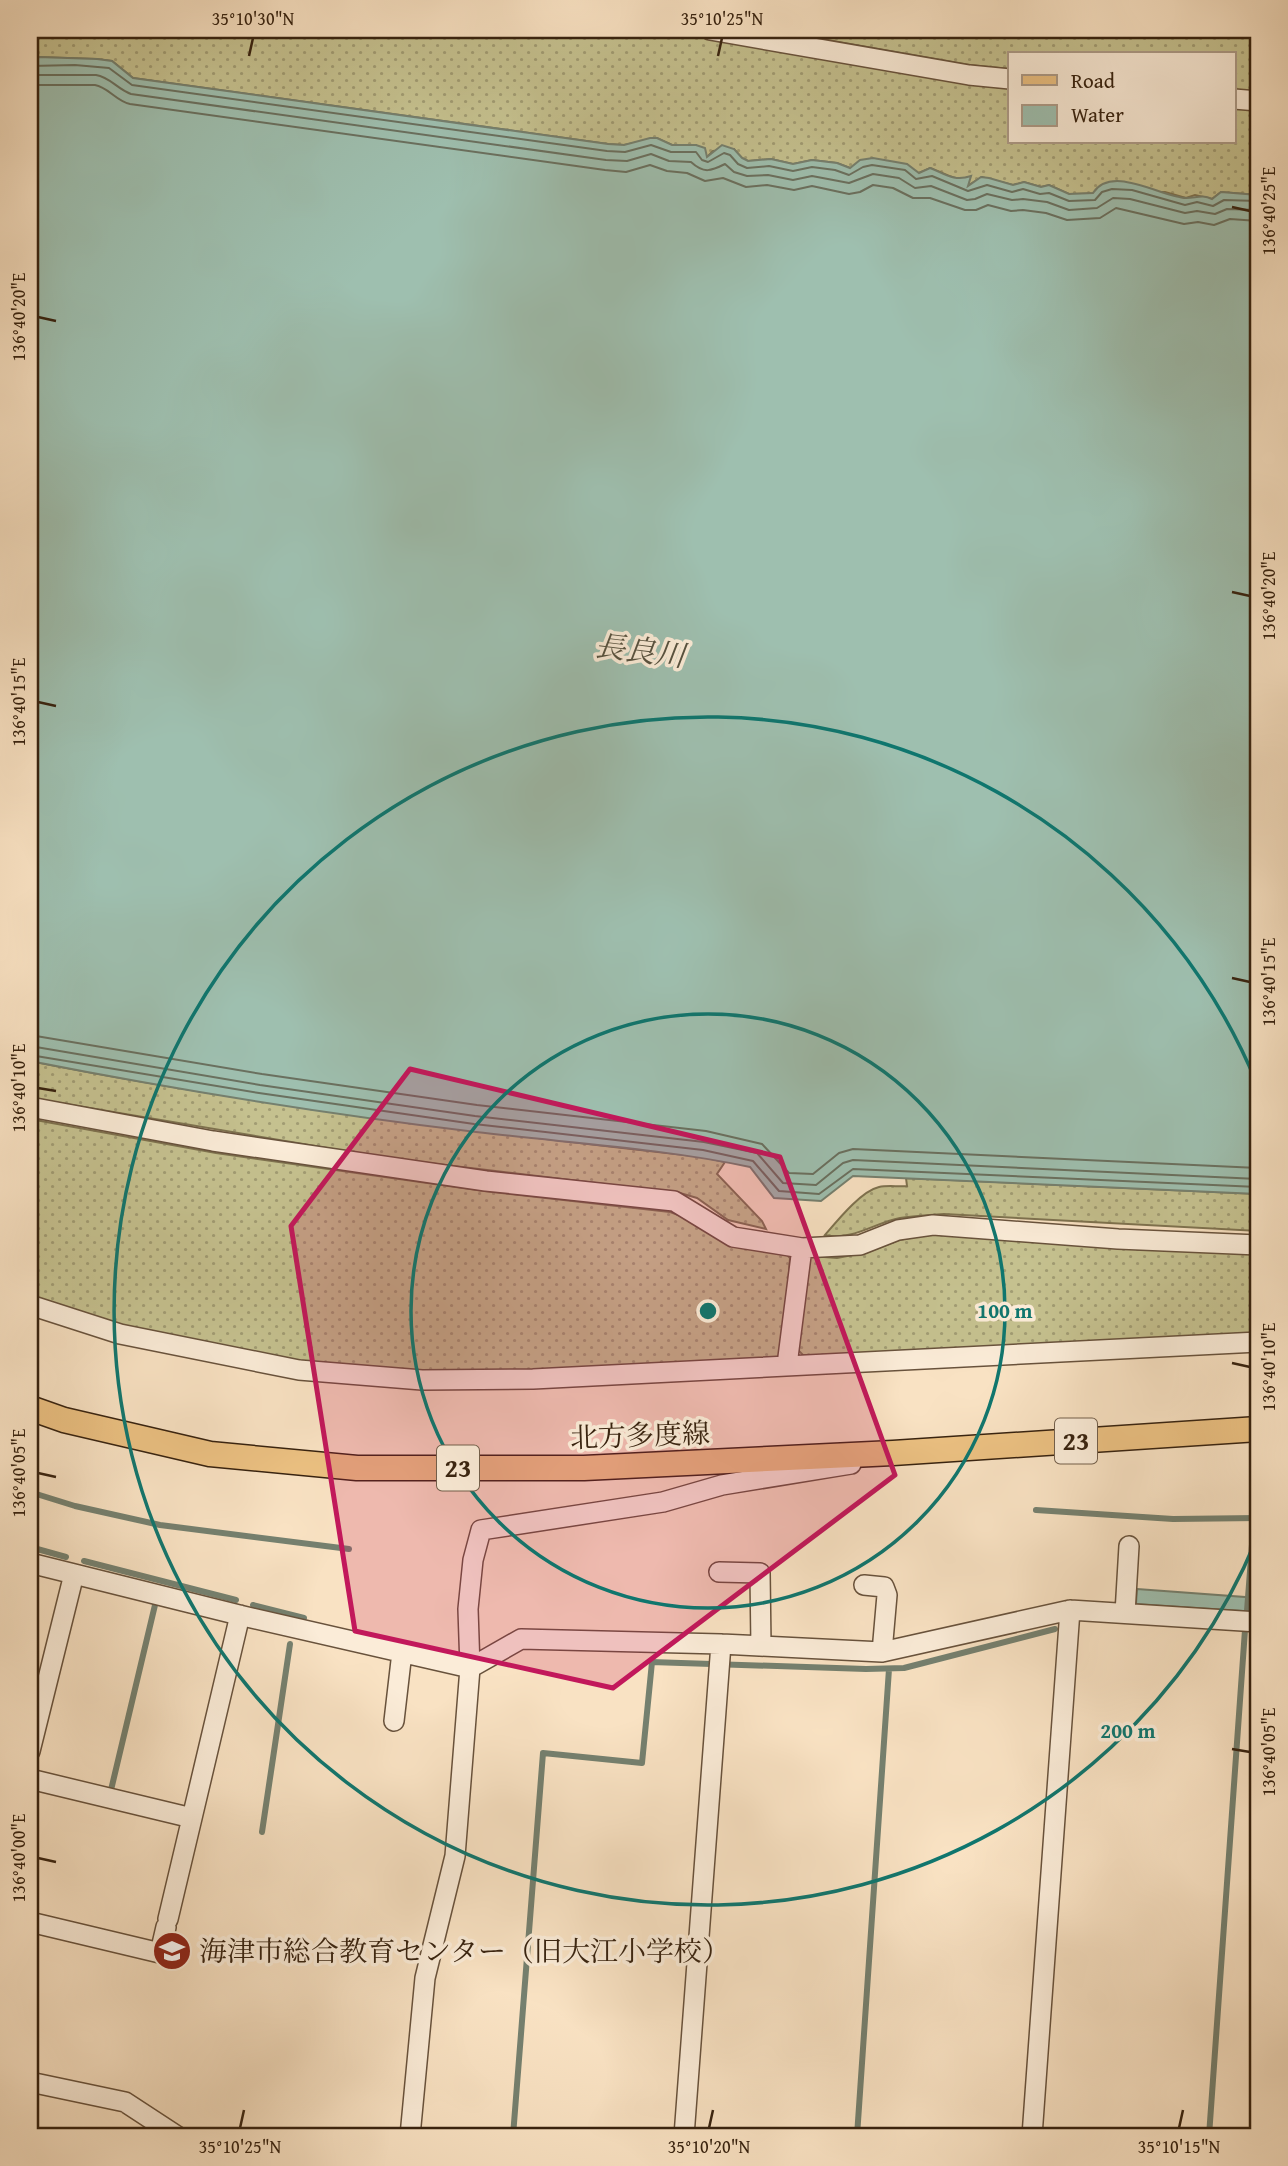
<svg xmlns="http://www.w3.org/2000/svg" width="1288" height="2166" viewBox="0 0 1288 2166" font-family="'Gentium Book Plus','Noto Serif JP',serif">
<defs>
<pattern id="grass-dots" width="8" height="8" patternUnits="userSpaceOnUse" patternTransform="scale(1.75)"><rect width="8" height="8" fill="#c5c18f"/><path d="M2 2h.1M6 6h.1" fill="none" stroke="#a19c73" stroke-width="1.8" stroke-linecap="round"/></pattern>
</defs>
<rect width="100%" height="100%" fill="#f9e2c3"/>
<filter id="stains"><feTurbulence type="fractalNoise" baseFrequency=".00286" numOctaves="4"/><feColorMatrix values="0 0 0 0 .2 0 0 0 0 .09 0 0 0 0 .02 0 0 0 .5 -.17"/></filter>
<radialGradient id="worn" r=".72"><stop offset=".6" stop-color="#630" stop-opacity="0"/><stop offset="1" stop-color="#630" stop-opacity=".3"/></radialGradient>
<path fill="url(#grass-dots)" stroke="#7e724f" stroke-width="2" d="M30 30H675L765 47 1010 87V142H1234V106L1258 107V195L1221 192 1212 199 1195 195 1186 198 1165 192 1069 194 1049 185 1041 187 1024 182 1013 185 982 177 967 186 970 177C954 182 945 173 930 168L919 173 850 168 837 163 812 160 793 164 771 159 748 161 742 158 734 149 713 151 707 157 696 145H672L657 138 624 145 608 144 133 78 112 61 97 59 38 57 30 60Z
M770 30H1258V92L1234 90V54H1010V69L970 65Z
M30 1061C252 1105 477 1132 702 1157L725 1162 717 1174 762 1221 766 1229 728 1220 697 1198 680 1193 387 1158 30 1098Z
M30 1119 216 1153 484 1191 670 1212 786 1254 790 1258 783 1352 775 1359 534 1370 422 1372 295 1361 122 1326 30 1298Z
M906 1178 1258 1194V1231L944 1214C929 1215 914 1216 900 1218 874 1223 853 1241 825 1235 837 1221 861 1191 879 1187 888 1185 899 1187 907 1186Z
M931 1234 1258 1253V1335L812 1356 803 1355 796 1348 807 1259 811 1256 837 1258 868 1252 899 1240Z"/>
<path fill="#9ebfaf" stroke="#75806f" stroke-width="2" d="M38 57 97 59 112 61 133 78 608 144 624 145 650 138H657L672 145H696L705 148 707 157 722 145 734 149 742 158 748 161 771 159 793 164 812 160 837 163 850 168 860 160 873 158 907 164 919 173 930 168C945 174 954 182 971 176L968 186 981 177 989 178 1013 185 1024 182 1041 187 1049 185 1069 194 1093 193C1112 164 1161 197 1186 198 1196 198 1202 194 1212 199L1221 192 1258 195V1194L853 1176 821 1201 774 1198 750 1167C660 1148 567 1143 476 1132 327 1114 177 1090 30 1061V60Z
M1137 1589 1258 1598V1612L1136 1604Z"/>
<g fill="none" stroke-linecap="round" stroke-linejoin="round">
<path stroke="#6a705f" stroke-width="2" d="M30 66 75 65 109 68 132 85 607 151 625 152 651 145 671 152H696L702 160 708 162 724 153 730 155 738 164 747 168 769 166 793 171 812 167 835 170 849 175 863 167 872 165 905 170 916 179 932 176 968 191 987 185 1012 192 1023 189 1040 194 1049 193 1069 201 1095 200 1102 192 1112 189 1132 190 1185 205 1197 202 1213 206 1224 200 1258 201
M30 75H96C110 77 117 89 131 94L606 160 627 161 651 154 669 161 691 162C704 174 711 171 725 164L734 172 747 176 768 175 793 180 812 176 849 183 873 174 899 178 915 188 931 186 967 200 975 199 987 194 1012 200 1023 199 1047 202 1069 210 1097 208 1113 198 1130 199 1185 213 1197 211 1215 214 1227 209 1258 210
M30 85H95C108 87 116 101 130 104L605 170 626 172 650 165 667 171 687 173 705 181 723 178 746 187 767 185 794 190 812 186 849 194 860 192 873 185 893 188 913 198H930L965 210H976L988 205 1011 211 1023 210 1046 213 1067 220 1100 218 1116 208 1184 224 1198 222 1214 225 1230 219 1258 221
M30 1035 262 1074 477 1105 706 1131 762 1144 789 1173 813 1174 839 1153 853 1149 1258 1168
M30 1046 260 1085 475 1116 704 1142 757 1153 783 1183 816 1185 843 1163 853 1160 1258 1179
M30 1055 259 1093 474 1124 703 1150 753 1161 779 1191 819 1194 853 1169 1258 1187"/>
<path stroke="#75806f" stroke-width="6" d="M30 1492 75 1506 160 1525 349 1549
M1036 1510 1173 1519 1258 1518
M30 1547 66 1557
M84 1561 236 1600
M253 1605 304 1618
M1247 1611 1254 1518
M651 1662 866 1669 904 1668 1055 1629
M111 1790 155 1605
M262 1832 290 1644
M513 2136 543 1753 642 1763 652 1662
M857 2136 889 1669
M1209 2136 1245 1630"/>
<defs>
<path id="minor" d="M710 30 969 75 1010 79
M1234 99 1258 101
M30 1107 213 1141 486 1181 674 1201 733 1237 802 1248 860 1245 898 1230 933 1225 1118 1239 1258 1245
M30 1305 120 1334 299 1370 422 1380 533 1379 1258 1342
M787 1365 802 1248
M30 1563 243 1616 470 1668 521 1639 721 1644 882 1652 1070 1610 1258 1622
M719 1572 760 1573 761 1646
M864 1585 884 1587 887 1595 882 1652
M1125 1613 1129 1546
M394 1721 402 1652
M30 1751 74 1574
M30 1779 192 1818 240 1615
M168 1919 192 1818
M30 1922 160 1953 166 1927
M30 2082 125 2102 177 2136
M410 2136 425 1978 455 1856 470 1668 468 1609 473 1560 481 1530 663 1502 722 1485 851 1464
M684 2136 721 1644
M1032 2136 1070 1610"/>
<path id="major" d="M30 1408 64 1420 210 1454 357 1468H584L893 1453 1258 1429"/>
</defs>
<use href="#minor" stroke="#68523c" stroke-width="22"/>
<use href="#major" stroke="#37220f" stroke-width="27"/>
<use href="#minor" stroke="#fbecd8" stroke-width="19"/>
<use href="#major" stroke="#ecc182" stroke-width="24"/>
</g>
<path fill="#c2185b" fill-opacity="0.2" stroke="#c2185b" stroke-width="5" stroke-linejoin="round" d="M410 1069 780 1157 895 1475 613 1688 355 1631 291 1226Z"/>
<path fill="none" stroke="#37220f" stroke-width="2.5" d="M249 56 253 38M718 56 722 38M1232 207 1250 211M38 317 56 321M1232 592 1250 596M38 702 56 706M1232 978 1250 982M38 1088 56 1091M1232 1363 1250 1367M38 1473 56 1477M1232 1749 1250 1752M38 1858 56 1862M240 2128 244 2110M709 2128 713 2110M1179 2128 1183 2110"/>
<g fill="none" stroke="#0f766e" stroke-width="3.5">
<circle cx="708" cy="1311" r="297"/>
<path d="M1257 1538A594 594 0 1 1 1257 1084"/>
</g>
<defs>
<symbol id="school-disc" viewBox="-11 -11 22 22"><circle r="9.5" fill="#8f2418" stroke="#fbecd8"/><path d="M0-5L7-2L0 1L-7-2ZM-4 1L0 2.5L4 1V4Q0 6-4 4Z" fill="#fff"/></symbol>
</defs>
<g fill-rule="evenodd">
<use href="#school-disc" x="150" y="1929" width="44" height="44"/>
</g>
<g text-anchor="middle" stroke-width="7" stroke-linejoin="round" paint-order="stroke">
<g fill="#fbecd8" stroke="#725f4b" stroke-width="2">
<rect x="1055" y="1418.5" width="42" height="45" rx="5"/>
<rect x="437" y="1445.5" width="42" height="45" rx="5"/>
</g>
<g font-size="26" font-weight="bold" fill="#37220f">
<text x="1076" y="1450">23</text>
<text x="458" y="1477">23</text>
</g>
<g font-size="28" fill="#37220f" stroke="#fbecd8">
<text transform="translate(640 1435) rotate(-2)" y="10">北方多度線</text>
</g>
<g font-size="28" fill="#37220f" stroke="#fbecd8" text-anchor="start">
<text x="199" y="1961">海津市総合教育センター（旧大江小学校）</text>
</g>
<g font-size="30" font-style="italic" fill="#56513f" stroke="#fbecd8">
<text transform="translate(640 651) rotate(7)" y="10">長良川</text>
</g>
</g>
<circle cx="708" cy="1311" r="10" fill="#0f766e" stroke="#fbecd8" stroke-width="3.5"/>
<g font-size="21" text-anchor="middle" font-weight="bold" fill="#0f766e" stroke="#fbecd8" stroke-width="7" stroke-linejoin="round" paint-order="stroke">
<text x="1005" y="1318">100 m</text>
<text x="1128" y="1738">200 m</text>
</g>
<rect width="1288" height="2166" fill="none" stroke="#f9e2c3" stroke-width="77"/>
<rect x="1008" y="52" width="228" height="91" fill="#fbecd8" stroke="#ad9b88" stroke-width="2"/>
<rect x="1022" y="75" width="35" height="10" fill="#ecc182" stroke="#ad9b88" stroke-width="2"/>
<text x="1071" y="88" font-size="21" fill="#37220f">Road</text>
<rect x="1022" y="105" width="35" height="21" fill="#9ebfaf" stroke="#ad9b88" stroke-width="2"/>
<text x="1071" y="122" font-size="21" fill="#37220f">Water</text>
<rect x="38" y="38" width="1212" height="2090" fill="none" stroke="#37220f" stroke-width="2.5"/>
<g font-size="18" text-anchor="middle" fill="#37220f">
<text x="253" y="25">35°10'30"N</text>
<text x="722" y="25">35°10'25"N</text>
<text transform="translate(1269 211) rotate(-90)" y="6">136°40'25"E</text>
<text transform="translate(19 317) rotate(-90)" y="6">136°40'20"E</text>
<text transform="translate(1269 596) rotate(-90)" y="6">136°40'20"E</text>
<text transform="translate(19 702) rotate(-90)" y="6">136°40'15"E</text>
<text transform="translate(1269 982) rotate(-90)" y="6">136°40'15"E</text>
<text transform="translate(19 1088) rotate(-90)" y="6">136°40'10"E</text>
<text transform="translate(1269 1367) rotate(-90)" y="6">136°40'10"E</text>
<text transform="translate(19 1473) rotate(-90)" y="6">136°40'05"E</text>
<text transform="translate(1269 1752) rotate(-90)" y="6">136°40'05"E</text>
<text transform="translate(19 1858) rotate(-90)" y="6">136°40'00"E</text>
<text x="240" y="2153">35°10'25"N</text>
<text x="709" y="2153">35°10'20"N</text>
<text x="1179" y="2153">35°10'15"N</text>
</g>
<rect width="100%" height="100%" filter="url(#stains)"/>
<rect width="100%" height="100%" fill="url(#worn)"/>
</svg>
